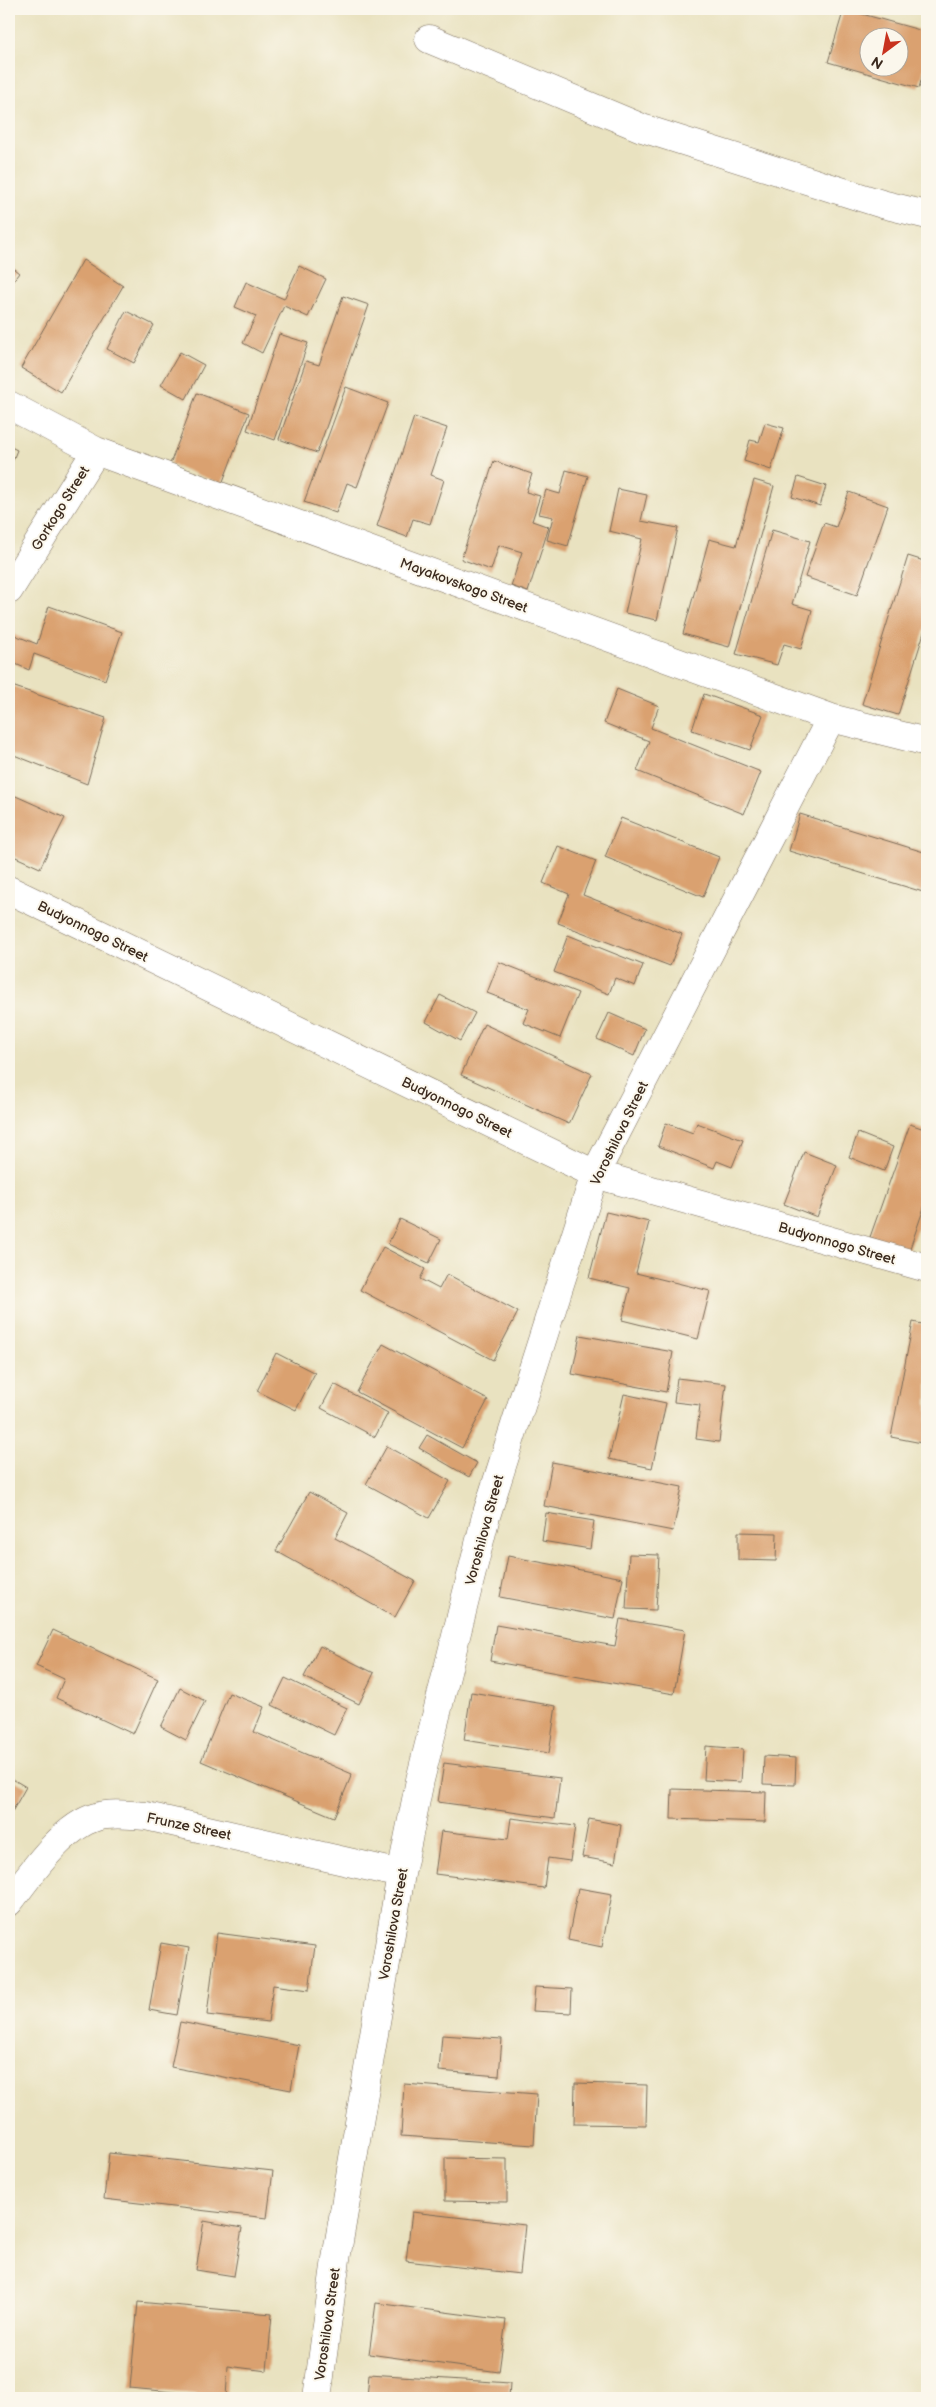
<svg xmlns="http://www.w3.org/2000/svg" width="936" height="2407" viewBox="0 0 936 2407" font-family="'Balsamiq Sans',sans-serif">
<rect width="100%" height="100%" fill="#fbf7ec"/>
<filter id="ink" filterUnits="userSpaceOnUse"><feTurbulence type="fractalNoise" baseFrequency=".02" numOctaves="2"/><feDisplacementMap in="SourceGraphic" scale="10" xChannelSelector="R" yChannelSelector="G"/><feConvolveMatrix kernelMatrix="1 2 1 2 8 2 1 2 1" color-interpolation-filters="sRGB"/></filter>
<filter id="wash" filterUnits="userSpaceOnUse"><feTurbulence type="fractalNoise" baseFrequency=".0096" numOctaves="4" result="noise"/><feDisplacementMap in="SourceGraphic" scale="20" xChannelSelector="R" yChannelSelector="G"/><feGaussianBlur stdDeviation="1.12" result="paint"/><feColorMatrix in="noise" values="0 0 0 0 0 0 0 0 0 0 0 0 0 0 0 0 0 1.4 0 .05"/><feComposite in="paint" operator="in"/></filter>
<g filter="url(#wash)">
<rect width="100%" height="100%" fill="#e9e2c0"/>
<g id="blocks">
<path fill="#daa16f" fill-rule="evenodd" d="M844 9 927 32V58L919 88 828 62ZM868 38H898V68H868Z
M83 260 123 286 61 392 21 368Z
M9 265 19 273 9 286Z
M299 266 326 279 308 317 284 306 262 353 243 343 256 316 235 307 246 282 284 299Z
M343 296 369 305 317 453 279 439 306 361 319 365Z
M126 311 154 325 134 363 107 349Z
M279 334 308 343 275 440 247 430Z
M180 352 204 365 186 399 161 385Z
M346 387 388 403 357 487 347 483 336 513 304 502Z
M197 393 249 413 222 484 170 464Z
M414 417 447 428 431 475 444 480 430 524 413 519 407 537 377 526Z
M765 423 784 428 771 470 744 461 750 440 759 442Z
M9 446 17 450 9 470Z
M494 461 532 474 526 492 540 496 532 521 549 527 528 592 511 586 522 552 499 545 491 570 461 559Z
M566 470 588 476 568 546 547 540 553 517 539 514 546 490 560 494Z
M798 477 826 486 820 506 792 497Z
M754 480 774 486 729 647 683 634 709 539 736 546Z
M618 489 647 495 641 521 678 528 657 620 625 613 642 539 609 531Z
M849 492 888 506 857 595 805 577 824 523 836 527Z
M772 530 810 541 792 604 812 610 801 649 784 644 777 665 736 654Z
M908 556 927 562V623L898 715 862 704Z
M49 606 122 632 105 680 34 654 29 670 9 661V648L12 634 37 644Z
M9 685 106 718 87 784 9 753Z
M617 689 659 706 651 728 761 772 744 814 637 771 649 741 604 723Z
M704 694 763 715 750 750 692 730Z
M9 793 65 818 40 868 9 854Z
M800 814 927 853V878L923 892 789 851Z
M621 818 719 857 703 897 605 857Z
M558 846 596 861 583 895 682 934 670 966 558 923 569 894 543 883Z
M568 935 643 965 635 986 615 978 609 994 554 972Z
M499 962 578 993 560 1038 523 1023 529 1009 487 993Z
M440 995 475 1013 460 1041 426 1022Z
M609 1013 645 1029 634 1056 597 1039Z
M484 1024 592 1074 569 1124 461 1075Z
M666 1123 693 1133 697 1123 743 1140 732 1167 717 1161 714 1168 658 1146Z
M910 1124 927 1130V1199L909 1251 870 1237Z
M858 1133 893 1147 884 1171 849 1157Z
M804 1152 837 1165 817 1217 784 1204Z
M606 1212 649 1222 636 1273 710 1291 698 1339 622 1320 630 1288 589 1278Z
M400 1219 441 1239 429 1263 388 1244Z
M383 1247 425 1269 420 1279 439 1289 447 1274 518 1312 493 1360 360 1290Z
M913 1322 927 1325V1444L891 1437Z
M580 1335 673 1352 666 1392 572 1374Z
M383 1344 488 1400 462 1448 357 1392Z
M276 1353 315 1373 296 1410 257 1391Z
M677 1378 726 1384 719 1442 696 1439 700 1405 674 1402Z
M334 1384 388 1413 375 1437 321 1408Z
M624 1394 666 1403 652 1468 609 1459Z
M427 1435 477 1463 469 1477 419 1448Z
M387 1446 450 1481 429 1518 366 1484Z
M552 1462 682 1487 673 1531 544 1506Z
M309 1492 348 1513 335 1538 415 1581 395 1617 276 1551Z
M546 1513 594 1521 590 1549 542 1541Z
M738 1532 777 1533 776 1561 738 1560Z
M629 1554 659 1555 656 1610 626 1609Z
M508 1556 623 1578 615 1619 500 1597Z
M620 1619 685 1630 674 1694 490 1661 496 1625 615 1646Z
M53 1630 158 1679 133 1734 56 1698 64 1679 36 1666Z
M320 1646 374 1673 359 1704 304 1677Z
M285 1678 347 1708 334 1735 272 1705Z
M180 1688 205 1701 186 1740 161 1727Z
M471 1692 556 1706 549 1753 464 1740Z
M229 1693 264 1707 254 1732 352 1774 334 1817 201 1761Z
M706 1746 743 1749 741 1782 704 1780Z
M764 1756 796 1758 795 1785 763 1784Z
M444 1763 560 1778 555 1818 438 1802Z
M9 1777 26 1787 9 1817Z
M672 1789 766 1792 765 1822 671 1819Z
M511 1818 575 1826 570 1861 548 1858 544 1888 435 1874 441 1831 508 1839Z
M589 1819 621 1825 615 1863 582 1857Z
M578 1888 612 1894 602 1947 568 1940Z
M217 1933 315 1946 309 1990 273 1985 268 2022 207 2015Z
M161 1943 189 1948 177 2015 149 2010Z
M535 1987 572 1989 571 2013 533 2011Z
M180 2022 299 2045 291 2090 171 2067Z
M442 2035 502 2039 499 2076 439 2071Z
M575 2083 647 2085 646 2125 574 2124Z
M404 2084 537 2094 534 2145 401 2136Z
M109 2153 273 2171 267 2218 104 2199Z
M445 2158 507 2159V2202L445 2201Z
M412 2212 525 2225 520 2274 406 2261Z
M204 2221 242 2228 234 2276 196 2270Z
M138 2302 272 2314 267 2371 228 2366 226 2397 130 2388Z
M376 2303 506 2320 499 2372 369 2354Z
M369 2374 510 2383 509 2398H367Z"/>
</g>
</g>
<g filter="url(#ink)">
<use href="#blocks" fill-opacity="0" stroke="#786a57" stroke-width="1"/>
<g fill="none" stroke-linecap="round" stroke-linejoin="round">
<defs>
<path id="minor" d="M429 39 642 128 882 204 927 215
M9 405 96 451 831 718 927 742
M9 590 96 451
M9 890 595 1174 927 1268
M9 1902C30 1875 62 1827 96 1817 111 1812 130 1815 146 1816L401 1874
M317 2398 336 2259 401 1874 420 1780 486 1516 595 1174 831 718"/>
</defs>
<use href="#minor" stroke="#786a57" stroke-width="29"/>
<use href="#minor" stroke="#fff" stroke-width="28"/>
</g>
</g>
<g text-anchor="middle" stroke-width="4" stroke-linejoin="round" paint-order="stroke">
<g font-size="14" fill="#3b2a1e" stroke="#fbf7ec">
<text transform="translate(60 508) rotate(-58)" y="5">Gorkogo Street</text>
<text transform="translate(464 585) rotate(20)" y="5">Mayakovskogo Street</text>
<text transform="translate(93 931) rotate(26)" y="5">Budyonnogo Street</text>
<text transform="translate(457 1107) rotate(26)" y="5">Budyonnogo Street</text>
<text transform="translate(619 1133) rotate(-64)" y="5">Voroshilova Street</text>
<text transform="translate(837 1243) rotate(16)" y="5">Budyonnogo Street</text>
<text transform="translate(484 1530) rotate(-75)" y="5">Voroshilova Street</text>
<text transform="translate(189 1826) rotate(12)" y="5">Frunze Street</text>
<text transform="translate(393 1924) rotate(-80)" y="5">Voroshilova Street</text>
<text transform="translate(327 2324) rotate(-82)" y="5">Voroshilova Street</text>
</g>
</g>
<rect width="936" height="2407" fill="none" stroke="#fbf7ec" stroke-width="30"/>
<g transform="translate(884 52) rotate(212)"><circle r="24" fill="#fbf7ec" stroke="#aea59a"/>
<path d="M0-4L9 19L0 12L-9 19Z" fill="#c8321e"/>
<text y="-8" font-size="14" font-weight="bold" text-anchor="middle" fill="#3b2a1e">N</text>
</g>
</svg>
